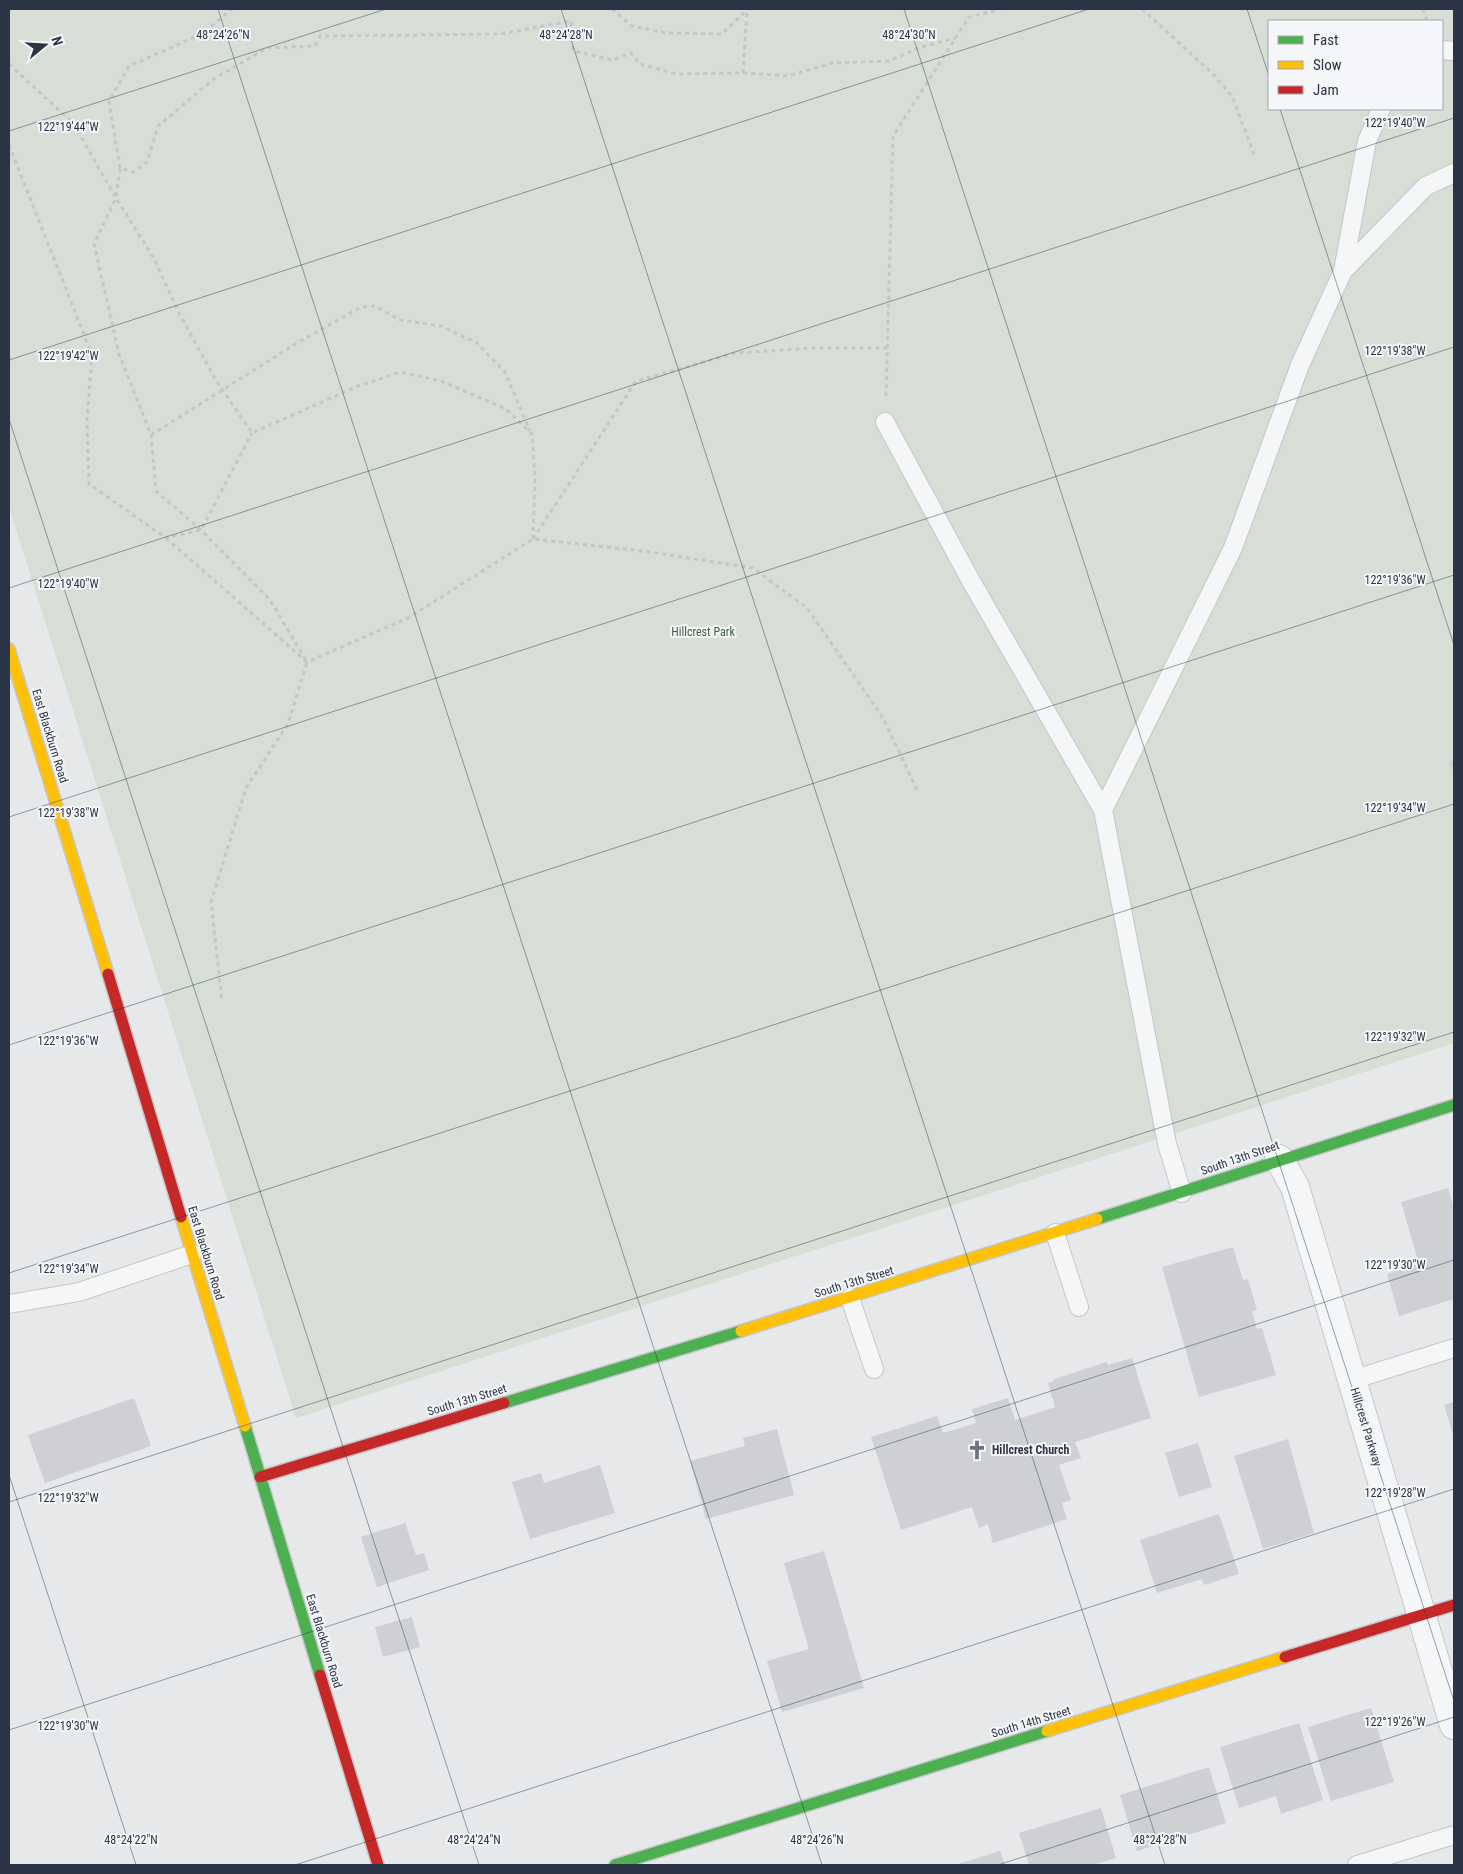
<svg xmlns="http://www.w3.org/2000/svg" width="1463" height="1874" viewBox="0 0 1463 1874" font-family="'Roboto Condensed',sans-serif">
<rect width="100%" height="100%" fill="#e6e8ea"/>
<path fill="#d6ded6" fill-rule="evenodd" d="M9 9H1454V1043L296 1418 9 507ZM1269 21H1442V109H1269Z"/>
<path fill="#ced0d3" d="M1454 760V774L1449 762Z
M1448 1188 1454 1209V1299L1399 1316 1387 1274 1419 1264 1401 1202Z
M1233 1247 1243 1280 1248 1279 1257 1310 1252 1311 1257 1329 1262 1328 1276 1375 1199 1397 1162 1267Z
M1132 1358 1151 1418 1075 1442 1081 1458 1059 1465 1071 1500 1062 1503 1067 1519 993 1543 988 1524 979 1528 972 1507 901 1530 871 1437 937 1416 943 1433 976 1423 972 1409 1008 1398 1015 1420 1055 1407 1048 1383 1054 1381V1379L1107 1362 1108 1365Z
M134 1398 151 1446 45 1483 28 1435Z
M1454 1402V1434H1453L1444 1405Z
M777 1429 794 1495 706 1519 690 1461 745 1446 743 1438Z
M1288 1439 1314 1533 1263 1549 1234 1456Z
M1198 1443 1212 1487 1179 1497 1165 1453Z
M600 1465 615 1513 530 1539 512 1482 541 1473 544 1483Z
M1219 1514 1239 1574 1204 1585 1202 1579 1157 1593 1140 1540Z
M405 1523 416 1555 424 1553 429 1570 377 1587 361 1537Z
M824 1551 864 1688 782 1712 767 1661 809 1649 784 1563Z
M412 1617 420 1647 383 1657 375 1627Z
M1371 1708 1394 1782 1331 1801 1308 1727Z
M1299 1723 1323 1800 1281 1814 1276 1796 1239 1808 1220 1747Z
M1209 1767 1226 1823 1137 1851 1120 1795Z
M1101 1808 1116 1858 1093 1865H1029L1019 1833Z
M1000 1851 1005 1865H955Z"/>
<g fill="none" stroke-linecap="round" stroke-linejoin="round">
<defs>
<path id="lane" d="M1442 50 1454 51
M1343 271 1426 186 1454 173
M885 422 971 581 1103 810
M1182 1193 1167 1144 1103 810 1233 548 1300 365 1343 271 1367 141 1381 109
M1055 1233 1079 1307
M850 1298 874 1369
M9 1304 79 1292 192 1254
M1352 1380 1454 1348
M1357 1865 1454 1835"/>
<path id="street" d="M1279 1159 1295 1187 1454 1725"/>
<path id="fast" d="M1097 1219 1454 1105
M504 1403 741 1331
M245 1426 320 1675
M615 1865 1047 1731"/>
<path id="slow" d="M9 649 108 974
M181 1217 245 1426
M741 1331 1097 1219
M1047 1731 1285 1657"/>
<path id="jam" d="M108 974 181 1217
M260 1477 504 1403
M1285 1657 1454 1605
M320 1675 378 1865"/>
</defs>
<use href="#lane" stroke="#c4c6c8" stroke-width="20"/>
<use href="#street" stroke="#c4c6c8" stroke-width="30"/>
<use href="#fast" stroke="#c4c6c8" stroke-width="14"/>
<use href="#slow" stroke="#c4c6c8" stroke-width="14"/>
<use href="#jam" stroke="#c4c6c8" stroke-width="14"/>
<path stroke="#c5c6ca" stroke-width="3" stroke-dasharray="4 4" stroke-linecap="butt" d="M612 9 632 26 666 33 722 34 747 10
M1142 9 1213 74 1232 96 1254 154
M1423 9 1427 21
M9 64 73 123 116 198 94 244 119 354 151 435 156 491 201 530 270 600 307 662 288 724 246 788 211 902 222 1002
M743 73 747 9
M9 145 92 355 87 421 89 484 166 538 201 530 252 433
M120 168 109 101 129 66 202 34 232 9
M886 396 893 136 969 17 1001 9
M151 435 297 343 361 307 375 306 400 320 441 326 477 343 505 372 530 431
M166 538 307 662 408 618 533 539 643 551 753 568 807 608 883 718 917 790
M533 539 535 478 532 434 506 409 441 381 401 372 358 386 252 433 217 382 180 315 153 257 116 198 120 168 133 172 147 162 158 126 215 78 267 48 315 46 320 36 500 34 571 21 573 51 613 60 631 53 640 64 676 74 743 73 788 76 832 63 889 61 918 48 955 38
M533 539 636 381 736 353 813 348H887"/>
<use href="#lane" stroke="#f5f6f7" stroke-width="18"/>
<use href="#street" stroke="#f5f6f7" stroke-width="28"/>
<use href="#fast" stroke="#4caf50" stroke-width="11"/>
<use href="#slow" stroke="#ffc107" stroke-width="11"/>
<use href="#jam" stroke="#c62828" stroke-width="11"/>
</g>
<path fill="none" stroke="#2b3445" stroke-width="1" stroke-opacity="0.45" d="M218 9 822 1865M561 9 1165 1865M904 9 1454 1701M1247 9 1269 76M1280 109 1454 645M9 131 386 9M9 360 1089 9M9 419 479 1865M9 588 1454 118M9 817 1454 347M9 1045 1454 575M9 1273 1454 804M9 1475 136 1865M9 1502 1454 1032M9 1730 1454 1260M295 1865 1454 1489M998 1865 1454 1717"/>
<defs>
<symbol id="church-bare" viewBox="-9 -9 18 18"><path d="M-1.2-6h2.4v3.5h3.3v2.4h-3.3V6h-2.4V-.1h-3.3v-2.4h3.3Z" fill="#6c737f" stroke="#f4f6f9" stroke-width="2.5" paint-order="stroke"/></symbol>
</defs>
<g fill-rule="evenodd">
<use href="#church-bare" x="963" y="1436" width="28" height="28"/>
</g>
<g text-anchor="middle" stroke-width="4" stroke-linejoin="round" paint-order="stroke">
<g font-size="12" fill="#3f6138" stroke="#f4f6f9">
<text x="703" y="636">Hillcrest Park</text>
</g>
<g font-size="12" fill="#2b3445" stroke="#f4f6f9">
<text transform="translate(50 736) rotate(73)" y="4">East Blackburn Road</text>
<text transform="translate(1240 1158) rotate(-19)" y="4">South 13th Street</text>
<text transform="translate(206 1253) rotate(73)" y="4">East Blackburn Road</text>
<text transform="translate(854 1282) rotate(-17)" y="4">South 13th Street</text>
<text transform="translate(467 1400) rotate(-17)" y="4">South 13th Street</text>
<text transform="translate(1366 1427) rotate(73)" y="4">Hillcrest Parkway</text>
<text transform="translate(324 1641) rotate(73)" y="4">East Blackburn Road</text>
<text transform="translate(1031 1722) rotate(-17)" y="4">South 14th Street</text>
</g>
<g font-size="12" font-weight="bold" fill="#2b3445" stroke="#f4f6f9" text-anchor="start">
<text x="992" y="1454">Hillcrest Church</text>
</g>
</g>
<g font-size="12" text-anchor="middle" fill="#2b3445" stroke="#f4f6f9" stroke-width="4" stroke-linejoin="round" paint-order="stroke">
<text x="223" y="39">48°24'26"N</text>
<text x="566" y="39">48°24'28"N</text>
<text x="909" y="39">48°24'30"N</text>
<text x="1395" y="127">122°19'40"W</text>
<text x="68" y="131">122°19'44"W</text>
<text x="1395" y="355">122°19'38"W</text>
<text x="68" y="360">122°19'42"W</text>
<text x="1395" y="584">122°19'36"W</text>
<text x="68" y="588">122°19'40"W</text>
<text x="1395" y="812">122°19'34"W</text>
<text x="68" y="817">122°19'38"W</text>
<text x="1395" y="1041">122°19'32"W</text>
<text x="68" y="1045">122°19'36"W</text>
<text x="1395" y="1269">122°19'30"W</text>
<text x="68" y="1273">122°19'34"W</text>
<text x="1395" y="1497">122°19'28"W</text>
<text x="68" y="1502">122°19'32"W</text>
<text x="1395" y="1726">122°19'26"W</text>
<text x="68" y="1730">122°19'30"W</text>
<text x="131" y="1844">48°24'22"N</text>
<text x="474" y="1844">48°24'24"N</text>
<text x="817" y="1844">48°24'26"N</text>
<text x="1160" y="1844">48°24'28"N</text>
</g>
<rect width="1463" height="1874" fill="none" stroke="#2b3445" stroke-width="20"/>
<rect x="1268" y="20" width="175" height="90" fill="#f4f6f9" stroke="#a4a8b1"/>
<rect x="1278" y="36" width="25" height="8" fill="#4caf50" stroke="#a4a8b1"/>
<text x="1313" y="45" font-size="15" fill="#2b3445">Fast</text>
<rect x="1278" y="61" width="25" height="8" fill="#ffc107" stroke="#a4a8b1"/>
<text x="1313" y="70" font-size="15" fill="#2b3445">Slow</text>
<rect x="1278" y="86" width="25" height="8" fill="#c62828" stroke="#a4a8b1"/>
<text x="1313" y="95" font-size="15" fill="#2b3445">Jam</text>
<g transform="translate(45 45) rotate(72)" stroke="#f4f6f9" stroke-width="4" paint-order="stroke">
<path d="M0-4L9 19L0 12L-9 19Z" fill="#2b3445"/>
<text y="-8" font-size="14" font-weight="bold" text-anchor="middle" fill="#2b3445">N</text>
</g>
</svg>
